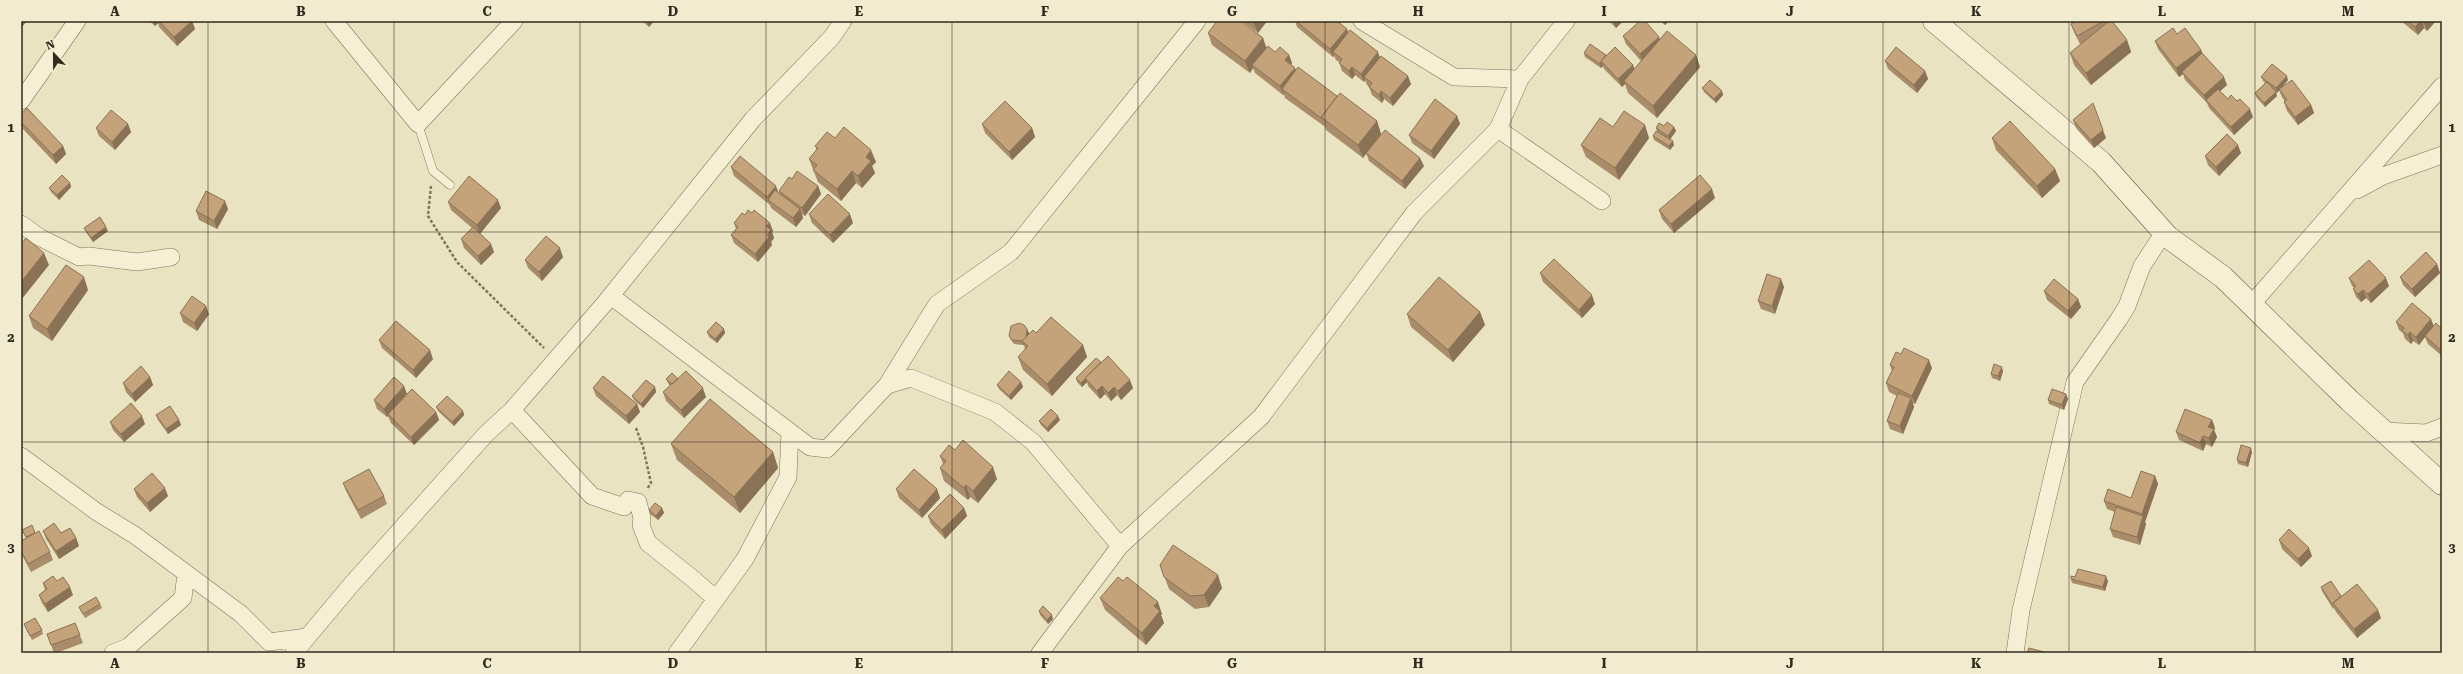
<svg xmlns="http://www.w3.org/2000/svg" width="2463" height="674" viewBox="0 0 2463 674" font-family="'Roboto Serif',serif">
<rect width="100%" height="100%" fill="#e9e3c1"/>
<g fill="none" stroke-linecap="round" stroke-linejoin="round">
<defs>
<path id="lane" d="M418 124 433 171 450 185"/>
<path id="street" d="M334 21 418 124 514 21
M1362 21 1454 77 1520 79 1566 21
M21 101 77 21
M1498 129 1602 201
M2357 190 2383 176 2442 155
M21 224 39 237 79 257 89 256 137 262 171 257
M611 296 810 447 827 449 887 385 911 378 995 412 1033 442 1120 546 1040 653
M2251 305 2442 86
M887 385 937 304 1011 252 1197 21
M512 410 592 496 624 507 628 500 638 502 642 518 641 525 648 543 693 579 716 599
M2384 431 2426 433 2442 427
M21 456 97 512 136 536 241 614 269 642 307 637
M1120 546 1261 417 1414 213 1498 129 1520 79
M113 653 128 647 183 598 186 574
M294 653 351 585 486 434 512 410 605 303 753 119 832 37 843 21
M677 653 745 559 788 477 790 432
M2015 653 2021 610 2075 382 2119 319 2127 306 2142 266 2165 231"/>
<path id="secondary" d="M1934 21 2101 162 2168 237 2223 277 2350 401 2442 484"/>
</defs>
<use href="#lane" stroke="#81745a" stroke-width="9"/>
<use href="#street" stroke="#81745a" stroke-width="18"/>
<use href="#secondary" stroke="#62553d" stroke-width="23"/>
<path stroke="#81745a" stroke-width="2.5" stroke-dasharray="3 2" stroke-linecap="butt" d="M431 186 428 216 457 262 544 348
M636 428 643 447 651 483 647 489"/>
<use href="#lane" stroke="#f5efd3" stroke-width="8"/>
<use href="#street" stroke="#f5efd3" stroke-width="17"/>
<use href="#secondary" stroke="#f5efd3" stroke-width="22"/>
</g>
<path fill="#a98c69" d="M149 21H192L195 29 177 46 159 27 158 23 155 26Z
M642 21H654L649 27Z
M1242 21H1267L1258 33Z
M1295 21H1337L1347 29 1348 33 1380 57 1411 84 1393 106 1384 99 1382 103 1372 95 1369 87 1367 85 1365 80 1364 82 1355 75 1352 79 1342 71 1339 62 1336 60 1334 56 1333 57 1297 27Z
M1609 21H1623L1616 28Z
M1660 21H1669L1665 25Z
M2076 21H2106L2107 23 2127 40 2131 52 2091 85 2074 65 2070 53 2082 43 2080 44 2074 32 2071 24Z
M2401 21H2436L2427 31 2424 28 2418 35Z
M1208 33 1263 38 1266 47 1275 52 1289 55 1292 63 1291 64 1296 70 1337 96 1338 97 1377 121 1381 134 1363 158 1326 130 1324 125V126L1285 98 1284 94 1283 95 1255 73 1253 68 1250 73 1212 45Z
M2177 34 2201 50 2203 54 2227 85 2220 91 2228 99 2253 117 2234 135 2209 108 2207 103 2185 80 2183 74 2179 77 2158 49 2155 41Z
M1623 36 1660 39 1696 55 1700 67 1657 118 1628 93 1625 84 1622 87 1604 69 1603 66 1601 68 1585 57 1584 53 1606 55 1633 65 1634 69 1641 61 1626 44Z
M1885 61 1925 71 1928 79 1917 93 1888 69Z
M2261 77 2288 80 2282 87 2311 105 2314 113 2298 125 2287 111 2284 102H2285L2282 97 2279 90 2277 93 2274 90 2277 96 2265 107 2256 97 2255 93 2265 83 2263 81Z
M1702 88 1722 91 1723 95 1716 103 1704 92Z
M21 114 63 146 66 154 56 164 21 127Z
M1457 116 1460 124 1434 159 1412 143 1409 135Z
M2073 120 2106 138 2094 148 2076 128Z
M128 124 131 132 115 150 99 136 96 128Z
M982 124 1032 128 1035 137 1012 160 985 133Z
M1664 126 1674 127 1676 131 1670 139 1674 145 1670 150 1654 140 1653 136 1657 131 1656 128Z
M835 138 876 162 872 166 875 173 862 188 856 183 841 201 818 182 809 159 817 150 815 146Z
M1649 138 1619 180 1586 157 1581 145Z
M1992 138 2055 169 2060 181 2042 198 1996 150Z
M1366 153 1424 166 1405 189 1369 161Z
M2241 153 2219 176 2208 165 2205 156Z
M731 167 780 194 779 191 792 179 818 186 821 194 805 216 802 214 803 218 796 227 771 208 770 205 734 176Z
M70 183 71 187 59 200 51 192 49 188Z
M1715 198 1674 233 1662 219 1659 210Z
M448 202 501 208 480 233 494 252 481 265 464 248 461 239 472 228 451 210Z
M228 209 217 229 199 220 196 211Z
M809 214 853 223 833 243 812 223Z
M745 215 773 231 772 232 774 238 771 242 772 245 758 262 734 243 731 235 736 229 734 223Z
M84 228 108 231 93 242 86 232Z
M563 257 542 281 528 268 525 260Z
M2437 264 2440 273 2415 297 2403 285 2400 277Z
M1540 273 1595 304 1582 318 1543 282Z
M2349 278 2389 286 2371 303 2366 298 2361 302 2356 297 2353 289 2354 288 2352 286Z
M1784 287 1775 314 1761 309 1758 301Z
M88 290 52 341 33 328 29 316Z
M2044 291 2078 299 2081 307 2071 319 2047 300Z
M1480 312 1485 325 1453 362 1411 327 1407 314Z
M180 313 209 314 197 331 183 322Z
M2431 319 2433 326 2442 329V356L2428 344 2425 337 2419 345 2413 341 2411 344 2405 339 2403 333 2399 330 2396 322Z
M724 329 725 333 717 343 709 337 707 332Z
M1027 329 1029 333 1028 335 1036 333 1083 345 1087 357 1052 396 1023 370 1018 357 1025 350 1024 345 1014 344 1011 340 1009 336Z
M379 340 433 359 416 378 382 348Z
M1101 363 1133 388 1121 400 1117 395 1111 401 1105 394 1100 399 1088 386 1087 382 1082 387 1077 382 1076 378Z
M1890 365 1932 368 1915 404 1913 403 1914 407 1903 434 1890 429 1887 421 1897 396 1889 392 1886 383 1892 371Z
M2003 371 2000 381 1992 378 1991 374Z
M150 377 153 385 135 402 126 392 123 383Z
M666 379 706 397 684 418 666 401 663 392 670 386 668 383Z
M1021 382 1023 387 1011 400 999 389 997 385Z
M655 387 656 392 643 408 634 400 632 396Z
M593 388 637 404 640 412 629 424 596 396Z
M407 394 402 400 436 412 439 420 414 445 391 423 388 416 387 417 377 409 374 400Z
M2066 394 2068 399 2064 410 2049 404 2048 400Z
M436 407 463 411 464 415 454 426 438 411Z
M156 415 179 420 181 425 168 434 158 420Z
M1060 420 1048 432 1041 425 1039 421Z
M2212 420 2215 428 2214 430 2217 437 2212 447 2206 444 2203 451 2179 440 2176 432Z
M110 422 145 424 124 442 113 430Z
M671 444 773 452 778 468 740 513 677 460Z
M955 450 997 479 978 503 970 497 968 500 944 481 940 468 943 464 940 456Z
M2252 452 2248 467 2238 464 2237 460Z
M2155 476 2158 484 2145 522 2146 524 2140 545 2113 537 2110 529 2115 512 2107 509 2104 501 2131 498Z
M343 483 384 496 387 504 361 519 346 491Z
M134 489 168 496 150 512 137 497Z
M896 489H937L940 498 922 518 899 498Z
M662 508 664 513 658 520 650 514 649 510Z
M964 508 967 516 945 539 931 524 928 516Z
M22 530 35 533 50 552 53 560 31 572 21 553V541L26 538Z
M43 531 61 533 76 538 79 546 59 559 46 539Z
M2279 540 2312 556 2301 567 2282 549Z
M1160 565 1222 588 1209 607 1195 609 1169 589Z
M2075 577 2108 581 2105 591 2072 583 2071 579Z
M43 583 73 595 48 612 42 603 39 595 45 590Z
M2321 587 2341 596 2381 618 2357 638 2336 612 2334 608 2333 609 2322 591Z
M1100 598 1162 614 1161 615 1164 623 1146 645 1105 610Z
M100 604 102 608 85 618 81 611 79 607Z
M1039 611 1053 619 1048 624 1040 615Z
M75 623 83 643 56 653H54L47 634Z
M24 624 42 630 43 634 32 640Z"/>
<path fill="#897255" d="M21 21H27L21 28Z
M153 21H157L158 23 155 26Z
M192 21 195 29 177 46 174 37Z
M647 21H654L649 27Z
M1253 21H1267L1258 33Z
M1617 21H1623L1616 28 1614 23Z
M1664 21H1669L1665 25Z
M2420 21H2422L2424 28 2418 35 2415 27Z
M2425 21H2436L2427 31 2424 22Z
M1347 29 1350 38 1333 52 1334 56 1333 57 1330 49Z
M1659 37 1662 46 1643 62 1640 54Z
M1263 38 1267 50 1252 65 1253 68 1250 73 1245 61Z
M2127 40 2131 52 2091 85 2086 73Z
M2201 50 2204 58 2182 72 2183 74 2179 77 2176 68Z
M1378 52 1381 61 1364 77 1365 80 1364 82 1361 74Z
M1289 55 1292 63 1288 68 1285 60Z
M1696 55 1700 67 1657 118 1653 106Z
M1601 62 1603 66 1601 68 1600 64Z
M1633 65 1636 73 1624 81 1625 84 1622 87 1618 79Z
M1352 67 1355 75 1352 79 1349 71Z
M1295 68 1298 76 1282 89 1284 94 1283 95 1280 86Z
M1925 71 1928 79 1917 93 1914 85Z
M1408 76 1411 84 1393 106 1390 98Z
M2287 76 2288 80 2277 93 2276 88Z
M2224 77 2227 85 2208 102 2206 100 2207 103 2204 95Z
M1381 91 1384 99 1382 103 1379 95Z
M1722 91 1723 95 1716 103 1714 99Z
M2276 92 2277 96 2265 107 2264 103Z
M1337 96 1340 104 1321 117 1324 126 1321 118Z
M2311 105 2314 113 2298 125 2295 117Z
M2250 109 2253 117 2234 135 2231 127Z
M1457 116 1460 124 1434 159 1431 151Z
M1377 121 1381 134 1363 158 1358 145Z
M128 124 131 132 115 150 112 142Z
M1645 125 1649 138 1619 180 1615 168Z
M1674 127 1676 131 1669 141 1668 136Z
M1032 128 1035 137 1012 160 1009 152Z
M2103 130 2106 138 2094 148 2091 140Z
M1673 141 1674 145 1670 150 1669 146Z
M2238 145 2241 153 2219 176 2216 167Z
M63 146 66 154 56 164 53 155Z
M871 150 876 162 872 166 875 173 862 188 858 176 866 157Z
M1420 158 1424 166 1405 189 1402 181Z
M2055 169 2060 181 2042 198 2037 186Z
M852 171 856 183 841 201 837 189Z
M70 183 71 187 59 200 57 195Z
M776 186 779 194 768 200 770 205 767 197Z
M818 186 821 194 805 216 802 208Z
M1712 189 1715 198 1674 233 1671 224Z
M498 200 501 208 480 234 477 225Z
M225 201 228 209 217 229 214 221Z
M800 209 803 218 796 227 793 218Z
M850 214 853 223 833 243 830 235Z
M770 223 773 231 772 232 774 238 771 242 772 245 758 262 755 254 767 235 766 226Z
M106 227 108 231 93 242 91 238Z
M491 244 494 252 481 265 478 256Z
M560 248 563 257 542 281 539 272Z
M44 253 49 265 21 300V282Z
M2437 264 2440 273 2415 297 2412 289Z
M84 277 88 290 52 341 47 329Z
M2386 278 2389 286 2371 303 2368 294Z
M1781 279 1784 287 1775 314 1772 306Z
M2363 290 2366 298 2361 302 2358 294Z
M1592 295 1595 304 1582 318 1579 310Z
M2078 299 2081 307 2071 319 2068 311Z
M206 306 209 314 197 331 194 323Z
M1480 312 1485 325 1453 362 1448 350Z
M2431 319 2434 327 2425 336V337L2419 345 2416 337Z
M724 329 725 333 717 343 715 339Z
M1027 329 1029 333 1027 342 1022 341 1024 345H1023L1022 341Z
M2410 332 2413 341 2411 344 2408 335Z
M1083 345 1087 357 1052 396 1047 384Z
M430 350 433 359 416 378 413 370Z
M1929 360 1932 368 1915 404 1912 396Z
M2002 367 2003 371 2000 381 1998 376Z
M150 377 153 385 135 402 132 394Z
M1085 378 1087 382 1082 387 1081 383Z
M1130 380 1133 388 1121 400 1118 391Z
M1021 382 1023 387 1011 400 1009 396Z
M404 386 407 394 389 416 388 414V416L387 417 384 409Z
M1102 386 1105 394 1100 399 1097 391Z
M655 387 656 392 643 408 641 404Z
M1114 387 1117 395 1111 401 1108 393Z
M703 388 706 397 684 418 681 410Z
M2066 394 2068 399 2064 410 2062 405Z
M1911 398 1914 407 1903 434 1900 426Z
M637 404 640 412 629 424 626 416Z
M463 411 464 415 454 426 452 422Z
M436 412 439 420 414 445 411 437Z
M142 416 145 424 124 442 121 434Z
M1058 416 1060 420 1048 432 1047 428Z
M179 420 181 425 168 434 166 429Z
M2212 420 2215 428 2214 430 2217 437 2212 447 2209 438 2208 427Z
M2203 436 2206 444 2203 451 2200 443Z
M2251 448 2252 452 2248 467 2246 463Z
M773 452 778 468 740 513 734 497Z
M993 467 997 479 978 503 973 491Z
M2155 476 2158 484 2145 522 2146 524 2140 545 2137 537 2143 517 2142 514Z
M966 485 970 497 968 500 964 488Z
M165 488 168 496 150 512 147 503Z
M937 489 940 498 922 518 919 510Z
M662 508 664 513 658 520 656 516Z
M964 508 967 516 945 539 942 530Z
M76 538 79 546 59 559 56 551Z
M2309 548 2312 556 2301 567 2298 559Z
M1218 575 1222 588 1209 607 1204 595Z
M2106 576 2108 581 2105 591 2103 587Z
M70 587 73 595 48 612 45 604Z
M1158 602 1162 614 1161 615 1164 623 1146 645 1142 633 1154 606Z
M2378 610 2381 618 2357 638 2354 629Z
M1052 615 1053 619 1048 624 1047 620Z"/>
<path fill="#c4a37a" stroke="#897255" d="M159 21H192L174 37Z
M1217 21H1241L1263 38 1245 61 1208 33Z
M1296 21H1337L1347 29 1330 49Z
M1612 21H1617L1614 23Z
M1640 21H1645L1659 37 1640 54 1623 36Z
M2076 21H2104L2077 36 2071 24Z
M2109 21H2112L2127 40 2086 73 2070 53Z
M2408 21H2420L2415 27Z
M2173 28 2177 34 2185 28 2201 50 2176 68 2155 41Z
M1350 30 1378 52 1361 74 1352 67 1349 71 1339 63 1342 59 1333 52Z
M1667 31 1696 55 1653 106 1624 81Z
M1590 44 1606 55 1601 61V62L1600 64 1584 53Z
M1268 46 1275 52 1280 47 1289 55 1285 60 1295 68 1280 86 1252 65Z
M1615 47 1633 65 1618 79 1601 61Z
M1896 47 1925 71 1914 85 1885 61Z
M2202 53 2224 77 2204 95 2182 72Z
M1381 56 1408 76 1390 98 1381 91 1379 95 1369 87 1372 83 1364 77Z
M2272 64 2287 76 2276 88 2261 77Z
M1298 67 1337 96 1321 118 1282 89Z
M1710 80 1722 91 1714 99 1702 88Z
M2292 80 2311 105 2295 117 2284 102 2287 100 2279 89Z
M2267 82 2276 92 2264 103 2255 93Z
M2218 89 2228 99 2231 95 2237 101 2240 99 2250 109 2231 127 2206 100Z
M1340 93 1377 121 1358 145 1321 117Z
M1435 99 1457 116 1431 151 1409 135Z
M1005 101 1032 128 1009 152 982 124Z
M2093 103 2103 130 2091 140 2073 120Z
M27 108 63 146 53 155 21 122V114Z
M111 110 128 124 112 142 96 128Z
M1624 111 1645 125 1615 168 1581 145 1600 118 1613 127Z
M2010 121 2055 169 2037 186 1992 138Z
M1667 122 1674 127 1668 136 1656 128 1659 123 1664 126Z
M844 127 871 150 866 157 871 161 858 176 852 171 837 189 813 170 817 165 809 159 818 148 815 146 827 132 835 138Z
M1385 130 1420 158 1402 181 1366 153Z
M1656 131 1673 141 1669 146 1653 136Z
M2227 134 2238 145 2216 167 2205 156Z
M740 156 776 186 767 197 731 167Z
M797 171 818 186 802 208 779 191 789 177 792 179Z
M62 175 70 183 57 195 49 188Z
M1700 175 1712 189 1671 224 1659 210Z
M469 176 498 200 477 225 448 202Z
M775 190 800 209 793 218 768 200Z
M206 191 225 201 214 221 196 211Z
M828 194 850 214 830 235 809 214Z
M748 210 752 213 754 210 770 223 766 226 771 230 767 235 769 237 755 254 731 235 738 227 734 223 742 213 745 215Z
M100 217 106 227 91 238 84 228Z
M473 227 491 244 478 256 461 239Z
M546 236 560 248 539 272 525 260Z
M26 238 44 253 21 282V244Z
M2426 252 2437 264 2412 289 2400 277Z
M1554 259 1592 295 1579 310 1540 273Z
M2369 260 2386 278 2368 294 2363 290 2358 294 2353 289 2356 286 2349 278Z
M66 265 84 277 47 329 29 316Z
M1767 274 1781 279 1772 306 1758 301Z
M1439 277 1480 312 1448 350 1407 314Z
M2054 279 2078 299 2068 311 2044 291Z
M192 296 206 306 194 323 180 313Z
M2412 303 2431 319 2416 337 2410 332 2408 335 2402 331 2404 328 2396 322Z
M1051 317 1083 345 1047 384 1018 357 1028 346 1022 341 1033 330 1036 333Z
M396 321 430 350 413 370 379 340Z
M716 322 724 329 715 339 707 332Z
M1019 323 1024 325 1027 329 1026 337 1022 341 1012 340 1009 336 1011 326Z
M2436 323 2442 329V351L2425 336Z
M1904 348 1929 360 1912 396 1886 383 1894 367 1890 365 1896 352 1901 354Z
M1108 356 1130 380 1118 391 1114 387 1108 393 1102 386 1097 391 1085 378Z
M1096 358 1101 362 1085 378H1086L1081 383 1076 378Z
M1994 364 2002 367 1998 376 1991 374Z
M141 366 150 377 132 394 123 383Z
M686 371 703 388 681 410 663 392Z
M1009 371 1021 382 1009 396 997 385Z
M672 373 678 379 672 384 666 379Z
M603 376 637 404 626 416 593 388Z
M394 377 404 386 384 409 374 400Z
M646 380 655 387 641 404 632 396Z
M412 389 436 412 411 437 388 414Z
M2052 389 2066 394 2062 405 2048 400Z
M1898 393 1911 398 1900 426 1887 421Z
M447 396 463 411 452 422 436 407Z
M710 399 773 452 734 497 671 444Z
M131 403 142 416 121 434 110 422Z
M170 406 179 420 166 429 156 415Z
M1051 409 1058 416 1047 428 1039 421Z
M2185 409 2212 420 2208 427 2214 429 2209 438 2203 436 2200 443 2176 432Z
M963 440 993 467 973 491 966 485 964 488 940 468 946 461 940 456 949 445 955 450Z
M2241 445 2251 448 2246 463 2237 460Z
M369 469 384 496 358 510 343 483Z
M914 469 937 489 919 510 896 489Z
M2141 471 2155 476 2142 514 2104 501 2108 489 2131 498Z
M152 473 165 488 147 503 134 489Z
M950 494 964 508 942 530 928 516Z
M655 503 662 508 656 516 649 510Z
M2116 507 2143 516 2137 537 2110 529Z
M54 523 61 533 70 528 76 538 56 551 43 531Z
M32 525 35 533 26 537 22 530Z
M2289 529 2309 548 2298 559 2279 540Z
M39 531 50 552 28 564 21 551V541Z
M1173 545 1218 575 1204 595 1190 596 1164 577 1160 565Z
M2078 569 2106 576 2103 587 2071 579V576L2075 577Z
M53 576 57 581 63 577 70 587 45 604 39 595 47 589 43 583Z
M1118 577 1123 581 1127 577 1158 602 1154 606 1160 611 1142 633 1100 598Z
M2331 581 2341 596 2332 604 2321 587Z
M2357 584 2378 610 2354 629 2333 603Z
M96 597 100 604 83 614 79 607Z
M1043 606 1052 615 1047 620 1039 611Z
M35 618 42 630 30 636 24 624Z
M75 623 80 635 51 645 47 634Z
M2029 648 2048 653H2027Z"/>
<path fill="none" stroke="#322a1d" stroke-width="1" stroke-opacity="0.55" d="M208 21V653M394 21V653M580 21V653M766 21V653M952 21V653M1138 21V653M1325 21V653M1511 21V653M1697 21V653M1883 21V653M2069 21V653M2255 21V653M21 232H2442M21 442H2442"/>
<rect width="2463" height="674" fill="none" stroke="#f1eccf" stroke-width="44"/>
<g transform="translate(54 54) rotate(338)" stroke="#f1eccf" stroke-width="3" paint-order="stroke">
<path d="M0-3L7 15L0 10L-7 15Z" fill="#322a1d"/>
<text y="-6" font-size="11" font-weight="bold" text-anchor="middle" fill="#322a1d">N</text>
</g>
<rect x="22" y="22" width="2419" height="630" fill="none" stroke="#322a1d" stroke-width="1.5"/>
<g font-size="13" text-anchor="middle" font-weight="bold" fill="#322a1d">
<text x="115" y="16">A</text>
<text x="301" y="16">B</text>
<text x="487" y="16">C</text>
<text x="673" y="16">D</text>
<text x="859" y="16">E</text>
<text x="1045" y="16">F</text>
<text x="1232" y="16">G</text>
<text x="1418" y="16">H</text>
<text x="1604" y="16">I</text>
<text x="1790" y="16">J</text>
<text x="1976" y="16">K</text>
<text x="2162" y="16">L</text>
<text x="2348" y="16">M</text>
<text x="11" y="132">1</text>
<text x="2452" y="132">1</text>
<text x="11" y="342">2</text>
<text x="2452" y="342">2</text>
<text x="11" y="552">3</text>
<text x="2452" y="552">3</text>
<text x="115" y="668">A</text>
<text x="301" y="668">B</text>
<text x="487" y="668">C</text>
<text x="673" y="668">D</text>
<text x="859" y="668">E</text>
<text x="1045" y="668">F</text>
<text x="1232" y="668">G</text>
<text x="1418" y="668">H</text>
<text x="1604" y="668">I</text>
<text x="1790" y="668">J</text>
<text x="1976" y="668">K</text>
<text x="2162" y="668">L</text>
<text x="2348" y="668">M</text>
</g>
</svg>
